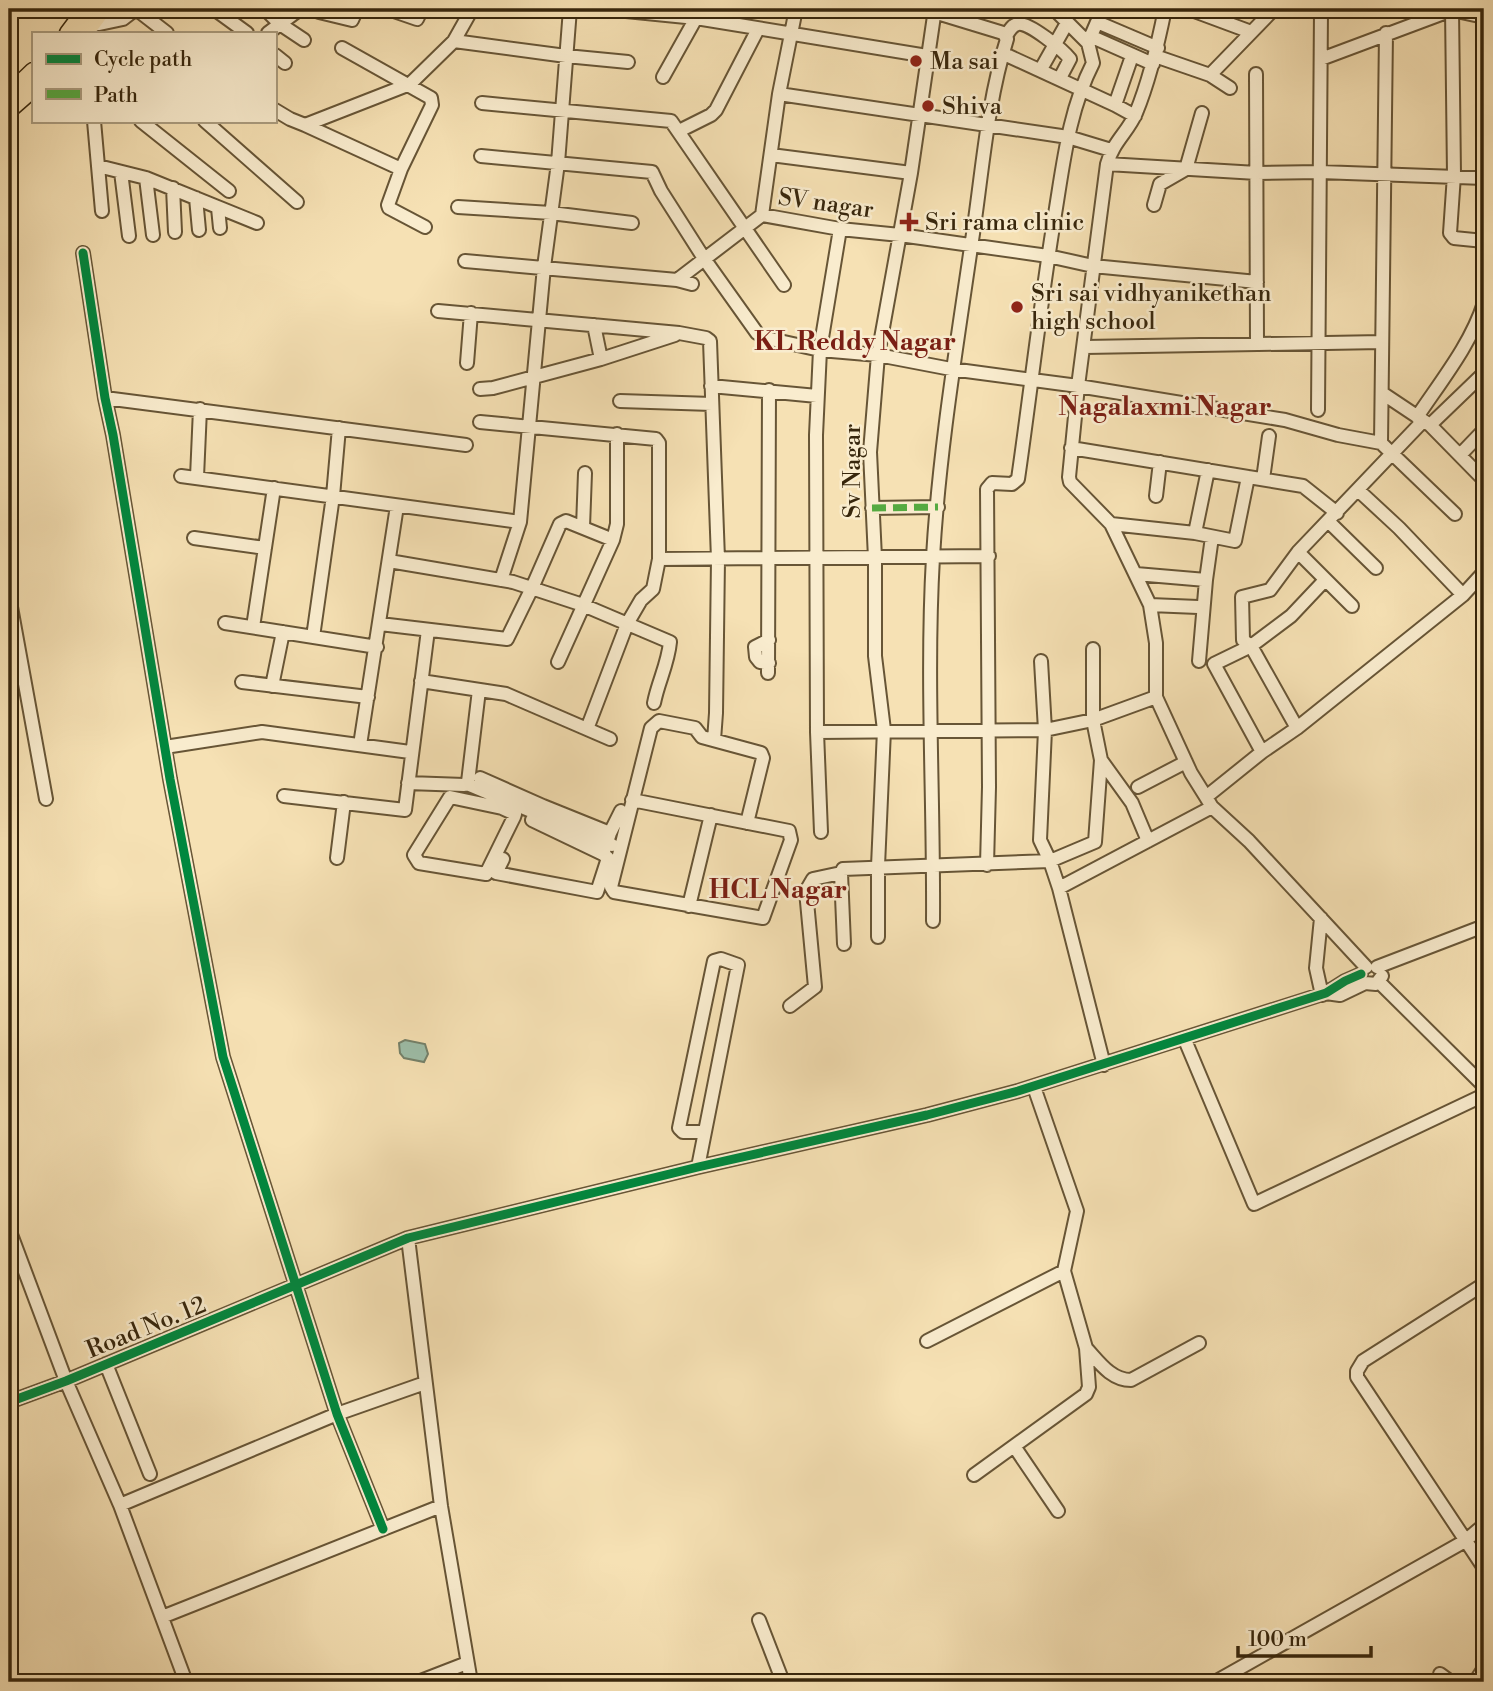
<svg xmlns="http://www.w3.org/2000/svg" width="1493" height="1691" viewBox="0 0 1493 1691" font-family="'Libre Bodoni',serif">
<rect width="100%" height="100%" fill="#f6e1b4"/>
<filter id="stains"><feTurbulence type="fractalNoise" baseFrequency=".00286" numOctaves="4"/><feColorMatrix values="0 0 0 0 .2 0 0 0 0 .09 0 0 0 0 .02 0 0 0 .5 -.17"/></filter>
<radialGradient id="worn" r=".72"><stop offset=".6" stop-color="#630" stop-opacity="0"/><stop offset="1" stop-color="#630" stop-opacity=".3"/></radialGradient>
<path fill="#9dbea9" stroke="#74816a" stroke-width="2" d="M405 1040 425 1044 428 1054 424 1062 404 1058 400 1053 399 1043Z"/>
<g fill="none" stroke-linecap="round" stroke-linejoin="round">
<defs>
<path id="minor" d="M136 9 167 33
M214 9 247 33
M265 9 280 24 300 9
M316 9 319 12 352 20 357 9
M388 9 417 19 422 9
M606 9 696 18 927 56
M796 9 779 94 762 215 840 229 900 235 1048 256 1093 266 1257 282
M1165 9C1158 44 1150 79 1136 113 1128 132 1113 142 1107 164L1078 386 1069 477 1070 482 1111 524 1150 605 1156 643V697L1191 773 1206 797 1212 807 1249 841 1366 967
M1189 9 1251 32
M1452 9 1454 175 1450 233 1454 238 1484 241
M90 26 123 19 136 9
M268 33 280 24 304 40
M1006 36C1009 31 1012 25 1018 24 1029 22 1063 50 1070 59L1060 78
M1090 36 1153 64
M454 41 566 56 628 62
M1088 43 1097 22 1158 48
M342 48 431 98 432 105 401 169 388 205 389 208 425 227
M1002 53 1115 105 1135 116
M275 55 285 63
M1155 56 1210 75 1274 9
M1321 59 1452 10 1484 17
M1041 69 1067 23
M1256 74 1257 343
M1210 75 1230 88
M663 77 696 18 697 9
M779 94 1068 137 1111 150
M482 103 671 121 784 285
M1115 105 1132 56
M275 110 290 119 305 125 410 84 454 41 472 9
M94 121 102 211
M141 121 229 191
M205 121 297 202
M305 125 401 169
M679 131 711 115 716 110 758 29
M771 155 911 173
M481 156 652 172 661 191 705 260 757 333 766 338 820 350 878 355 951 369 1078 386 1285 420 1338 435 1381 443 1455 514
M1107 164 1257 173 1320 172 1484 178
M98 166 146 178 257 223
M121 172 129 236
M146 178 153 235
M173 188 175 232
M196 198 199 230
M1154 205 1160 184 1186 169 1202 113
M458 207 551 213 632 223
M218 208 220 228
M83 253 105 398 113 435 170 779 223 1057 337 1414 383 1529
M465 261 677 280 692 284
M677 280 762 215
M438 311 679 333 706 338 710 341 718 559 716 713 714 740
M594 325 601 359
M1085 347 1382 342
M467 363 471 313
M711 386 817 396
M480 389 493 388 601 359 675 335
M1382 393 1430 425 1484 480
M105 398 466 445
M620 401 712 404
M1318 410 1321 11
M1417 417C1441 381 1471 344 1484 303
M480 422 656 439 659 443V559L653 589 641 600 627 624 587 729
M1430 425 1484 373
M1381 443 1386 33
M1071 448 1303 486 1337 513
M1460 455 1484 430
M181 476 520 522
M197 477 200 409
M1263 479 1269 436
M1358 490 1399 528 1463 595
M1156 496 1160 462
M872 508 938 507
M1329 522 1376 568
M1111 524 1195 533 1235 541 1248 477
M583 527 585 473
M1195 533 1208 470
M194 538 265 548
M1298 552 1352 606
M659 559 989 556
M389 561 513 582 583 605 670 642C668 664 658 682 654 703
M1136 574 1206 580 1199 661
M501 580 520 522 544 267 558 163 570 9
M1206 580 1212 537
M9 596 46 799
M1150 605 1198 607
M225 623 377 647
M380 624 507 639 532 588 560 524 566 521 613 540
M253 627 274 488
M313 637 333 496 339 428
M1041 661 1045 730 1040 840 1050 861 1059 888
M558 662 613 540 617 524V434
M769 663 760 662 756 657 755 647 769 640
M768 673 769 390
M421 681 506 694 610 739
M242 682 368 697
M272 686 283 632
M1297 728 1251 646 1243 640 1242 597 1270 590 1298 552 1423 421
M817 732 1045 730 1093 720 1156 697
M360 745 397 506
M165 747 262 732 410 752
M1262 752 1214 664 1251 646 1291 616 1325 580
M1101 760 1132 803 1148 841
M480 778 543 806
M408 783 464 785 468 782 479 690
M467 784 612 845
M1138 787 1186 762
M284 796 405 810 428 630
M1206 797 1262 752 1297 728 1463 595 1484 572
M632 800 789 831 791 840 763 918 614 892 611 887 651 728 659 721 695 728 702 737 761 753 763 758 747 823
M502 808 515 814 514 817 486 874 419 863 414 855 450 797 502 808 507 801
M821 832 817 732 816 435 820 350 840 229
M610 833 603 854 532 820 543 806 610 833 621 811
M337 858 344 802
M503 859 496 873 597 892 608 858 603 854
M987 865 989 787 987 489 992 483 1012 484 1018 479C1031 389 1041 298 1056 208 1064 158 1070 108 1093 63L1088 43 1054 9
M689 906 711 815
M1321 918 1316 968 1322 995
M933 921C934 800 926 678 933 557 939 453 956 350 971 247 982 178 986 106 1007 39L1003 33 934 12
M878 937V866L884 730 875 656V558L870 452 878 355 911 173 935 9
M844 944 841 873 843 869 1050 861 1095 842 1101 760 1093 720V649
M1377 967 1484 926
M1379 982 1484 1086
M1326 993 1340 995 1365 983 1376 984 1382 976
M790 1006 815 987 806 891 813 879 841 873
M1185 1040 1254 1204 1484 1095
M1104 1065 1059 888 1212 807
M698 1167 738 965 721 959 714 961 679 1128 683 1132H704
M9 1229 66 1381 120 1505 186 1682
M408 1238 441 1506 471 1682
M1484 1284 1363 1361 1357 1371V1377L1484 1568
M927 1341 1064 1271
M1086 1348C1099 1362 1111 1380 1131 1380L1199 1343
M106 1364 150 1474
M9 1402 66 1381 408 1238 698 1167 927 1115 1018 1091 1326 993 1345 981 1361 974
M1014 1446 1058 1511
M974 1475 1086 1394 1089 1387 1086 1348 1064 1271 1077 1211 1034 1087
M120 1505 337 1414 425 1383
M162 1617 441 1506
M759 1620 783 1682
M1440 1674 1451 1682
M418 1682 467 1663
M1215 1682 1465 1541 1484 1525
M1475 1682 1484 1668"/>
<path id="major" d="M68 33 86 9
M85 33 103 9
M9 94 33 71
M9 110 33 89"/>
</defs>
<use href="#minor" stroke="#675536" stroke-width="16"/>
<use href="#major" stroke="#37260c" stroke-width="19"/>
<use href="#minor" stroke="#f9ecce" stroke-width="12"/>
<use href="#major" stroke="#f6e1b4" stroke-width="16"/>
<path stroke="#55aa41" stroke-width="7" stroke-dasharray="14 7" stroke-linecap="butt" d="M872 508 938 507"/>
<defs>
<path id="cycleway" d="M83 253 105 398 113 435 170 779 223 1057 337 1414 383 1529
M9 1402 66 1381 408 1238 698 1167 927 1115 1018 1091 1326 993 1345 981 1361 974"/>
</defs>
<use href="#cycleway" stroke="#f9ecce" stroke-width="13"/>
<use href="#cycleway" stroke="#00873e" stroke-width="9"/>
</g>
<g fill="#8f2418" stroke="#f9ecce" stroke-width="2.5">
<circle cx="916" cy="61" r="7"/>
<circle cx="928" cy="106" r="7"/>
<path d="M905.5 211.5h7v7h7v7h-7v7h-7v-7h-7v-7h7z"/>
<circle cx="1017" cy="307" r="7"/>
</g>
<g text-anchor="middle" stroke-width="5" stroke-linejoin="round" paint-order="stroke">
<g font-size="24" fill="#37260c" stroke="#f9ecce" text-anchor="start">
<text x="930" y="69">Ma sai</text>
<text x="942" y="114">Shiva</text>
<text x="925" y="230">Sri rama clinic</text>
<text x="1031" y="301">Sri sai vidhyanikethan<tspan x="1031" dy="28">high school</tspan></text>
</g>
<g font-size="24" fill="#37260c" stroke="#f9ecce">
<text transform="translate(826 203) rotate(8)" y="8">SV nagar</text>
<text transform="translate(852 471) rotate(-90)" y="8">Sv Nagar</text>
<text transform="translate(146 1327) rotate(-22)" y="8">Road No. 12</text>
</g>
<g font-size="26" font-weight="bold" fill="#7a1f14" stroke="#f9ecce">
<text x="855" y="350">KL Reddy Nagar</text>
<text x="1165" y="415">Nagalaxmi Nagar</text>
<text x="778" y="898">HCL Nagar</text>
</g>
</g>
<rect width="1493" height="1691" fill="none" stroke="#f6e1b4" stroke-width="35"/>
<rect x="10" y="10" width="1472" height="1670" fill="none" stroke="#37260c" stroke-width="3.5"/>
<rect x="18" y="18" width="1458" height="1656" fill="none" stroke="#37260c" stroke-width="2"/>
<rect x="32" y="32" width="245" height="91" fill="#f9ecce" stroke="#ab9d80" stroke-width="2"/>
<rect x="46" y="54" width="35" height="10" fill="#00873e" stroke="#ab9d80" stroke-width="2"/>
<text x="94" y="66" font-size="21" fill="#37260c">Cycle path</text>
<rect x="46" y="89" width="35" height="10" fill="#55aa41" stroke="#ab9d80" stroke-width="2"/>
<text x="94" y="102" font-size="21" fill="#37260c">Path</text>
<path d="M1238 1646v10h133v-10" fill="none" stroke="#37260c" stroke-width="3.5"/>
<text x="1248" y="1646" font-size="21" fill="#37260c" stroke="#f9ecce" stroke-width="5" paint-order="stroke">100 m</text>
<rect width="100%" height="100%" filter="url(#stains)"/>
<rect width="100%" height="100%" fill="url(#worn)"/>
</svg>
